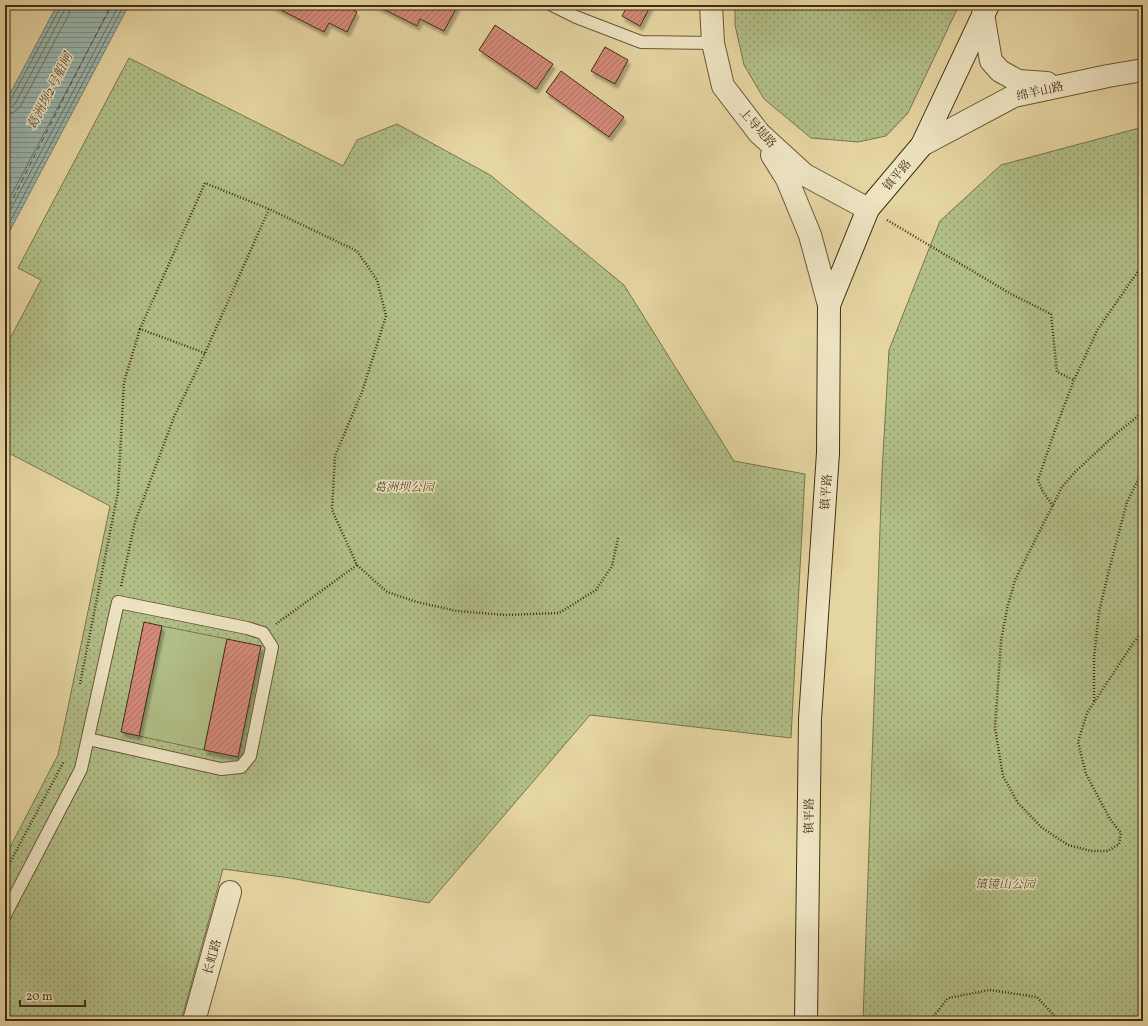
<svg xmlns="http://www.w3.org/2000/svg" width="1148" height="1026" viewBox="0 0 1148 1026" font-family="Vollkorn,'Noto Serif SC',serif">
<defs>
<pattern id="park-dots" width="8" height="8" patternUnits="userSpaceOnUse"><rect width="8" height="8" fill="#b1be87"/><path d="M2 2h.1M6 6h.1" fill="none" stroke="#929b6d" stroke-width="1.8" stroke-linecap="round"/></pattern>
<pattern id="water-rules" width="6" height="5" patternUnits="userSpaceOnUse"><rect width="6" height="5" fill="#99b6af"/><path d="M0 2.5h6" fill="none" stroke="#7e948d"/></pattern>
<pattern id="building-hatch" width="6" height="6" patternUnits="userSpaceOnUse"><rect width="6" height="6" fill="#d48a79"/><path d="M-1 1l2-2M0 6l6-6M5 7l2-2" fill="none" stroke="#ae7162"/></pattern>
<filter id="shadow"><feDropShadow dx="2.5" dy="4.5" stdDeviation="1" flood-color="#0004"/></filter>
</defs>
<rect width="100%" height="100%" fill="#e5d5a1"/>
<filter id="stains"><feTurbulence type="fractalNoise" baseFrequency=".005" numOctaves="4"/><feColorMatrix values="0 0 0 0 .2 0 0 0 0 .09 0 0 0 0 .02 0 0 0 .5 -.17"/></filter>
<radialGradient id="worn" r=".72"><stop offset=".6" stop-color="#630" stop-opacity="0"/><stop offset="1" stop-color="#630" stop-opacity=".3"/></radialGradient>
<path fill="url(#park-dots)" stroke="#79764e" d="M735 5H959L908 113 886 136 858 142 811 138 764 99 744 65 735 25Z
M129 58 343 166 357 140 397 124 490 175 624 285 734 461 805 474 791 738 590 715 429 903 290 878 223 869 181 1021H5V857L58 755 110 506 5 451V348L41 280 18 268Z
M1143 127V1021H863L882 472 889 350 940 221 1001 165Z"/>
<path fill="#b1be87" stroke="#79764e" d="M162 626 227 639 204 750 139 736Z"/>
<path fill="url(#water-rules)" stroke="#768072" d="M57 5H129L5 240V103Z"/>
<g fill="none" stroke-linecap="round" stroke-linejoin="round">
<path stroke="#6d7262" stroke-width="1" d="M5 104 8 103 10 101 60 8V5
M5 109 10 108 15 104 64 11 65 5
M5 115 13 113 20 107 69 14 71 5
M5 207 112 5
M5 220 119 5
M5 231 124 5"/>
<path stroke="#534935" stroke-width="1" stroke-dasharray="5 4" stroke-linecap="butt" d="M5 214 111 5"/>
</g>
<path fill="url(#building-hatch)" stroke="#412e16" filter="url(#shadow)" d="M271 5H344L357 12 347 32 329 23 324 32Z
M375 5H458L444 31 420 19 417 26Z
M628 5H651L640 26 622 16Z
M495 25 553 64 536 89 479 50Z
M605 47 628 60 615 84 591 71Z
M561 71 624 117 609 137 546 92Z
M144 622 162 626 139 736 121 732Z
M227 639 261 646 238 757 204 750Z"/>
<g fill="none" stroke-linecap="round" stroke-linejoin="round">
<defs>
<path id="service" d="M552 5 576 17 641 42 713 43
M5 915 81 769 118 602 247 628 263 633 272 647 250 756 241 767 221 769 88 739"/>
<path id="minor" d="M194 1021 230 892"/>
<path id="tertiary" d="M711 5 713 43 723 86 759 133 805 175 868 209
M983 14 991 61 1000 71 1018 81 1047 83
M922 145 1014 96 1108 76 1143 70
M772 155 787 179 810 235 829 305"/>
<path id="secondary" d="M806 1021 810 719 828 453 829 305 868 209 922 145 988 5"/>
</defs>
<use href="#service" stroke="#6a5839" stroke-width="14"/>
<use href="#minor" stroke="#6a5839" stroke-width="24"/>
<use href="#tertiary" stroke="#6a5839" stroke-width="24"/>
<use href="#secondary" stroke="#412e16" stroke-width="24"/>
<path stroke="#412e16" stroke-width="2.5" stroke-dasharray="1 2" stroke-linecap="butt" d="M887 220 1011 294 1051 314 1057 372 1074 380
M205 353 140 329 205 183 269 209
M1143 412 1116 434 1075 472 1062 487 1015 580 1007 609 1001 641 995 728 1003 776 1018 803 1041 827 1068 845 1091 851H1108L1119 844 1121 833 1110 819 1086 774 1078 742 1087 713 1134 642 1143 631
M1053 506 1043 492 1038 480 1055 430 1074 380 1098 329 1143 264
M121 586 135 522 174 417 205 353 269 209 357 251 377 280 386 316 362 392 335 456 332 510 357 565 387 592 417 602 457 611 505 615 559 613 596 590 612 566 618 538
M276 624 357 565
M80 684 118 492 124 382 140 329
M1094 701V658L1099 612 1109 570 1127 502 1143 470
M5 872 64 761
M930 1021 948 998 990 990 1037 997 1056 1018V1021"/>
<use href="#service" stroke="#eee4c2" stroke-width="12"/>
<use href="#minor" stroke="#eee4c2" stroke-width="22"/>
<use href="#tertiary" stroke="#eee4c2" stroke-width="22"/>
<use href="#secondary" stroke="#eee4c2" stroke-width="22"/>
</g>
<g text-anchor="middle" stroke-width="3" stroke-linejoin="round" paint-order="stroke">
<g font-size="12" fill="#412e16" stroke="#eee4c2">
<text transform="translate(1040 91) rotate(-13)" y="4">绵羊山路</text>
<text transform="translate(758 128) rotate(48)" y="4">上导堤路</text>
<text transform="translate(897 175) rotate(-50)" y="4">镇平路</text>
<text transform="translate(826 492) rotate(-86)" y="4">镇平路</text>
<text transform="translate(809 816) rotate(-89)" y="4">镇平路</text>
<text transform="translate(212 957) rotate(-74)" y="4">长虹路</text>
</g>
<g font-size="12" font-style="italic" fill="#574b2d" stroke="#eee4c2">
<text x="404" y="491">葛洲坝公园</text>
<text x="1005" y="888">镇镜山公园</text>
</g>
<g font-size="13" font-style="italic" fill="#534935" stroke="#eee4c2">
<text transform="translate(49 91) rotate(-63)" y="5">葛洲坝2号船闸</text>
</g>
</g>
<rect width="1148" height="1026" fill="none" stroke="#e5d5a1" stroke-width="20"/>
<rect x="6" y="6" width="1136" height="1014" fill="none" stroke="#412e16" stroke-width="2"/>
<rect x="10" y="10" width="1128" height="1006" fill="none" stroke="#412e16"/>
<path d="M20 1000v6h65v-6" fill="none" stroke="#412e16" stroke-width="2"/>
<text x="26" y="1000" font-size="12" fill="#412e16" stroke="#eee4c2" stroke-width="3" paint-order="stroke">20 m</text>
<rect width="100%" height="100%" filter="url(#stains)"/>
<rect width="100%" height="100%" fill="url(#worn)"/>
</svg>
